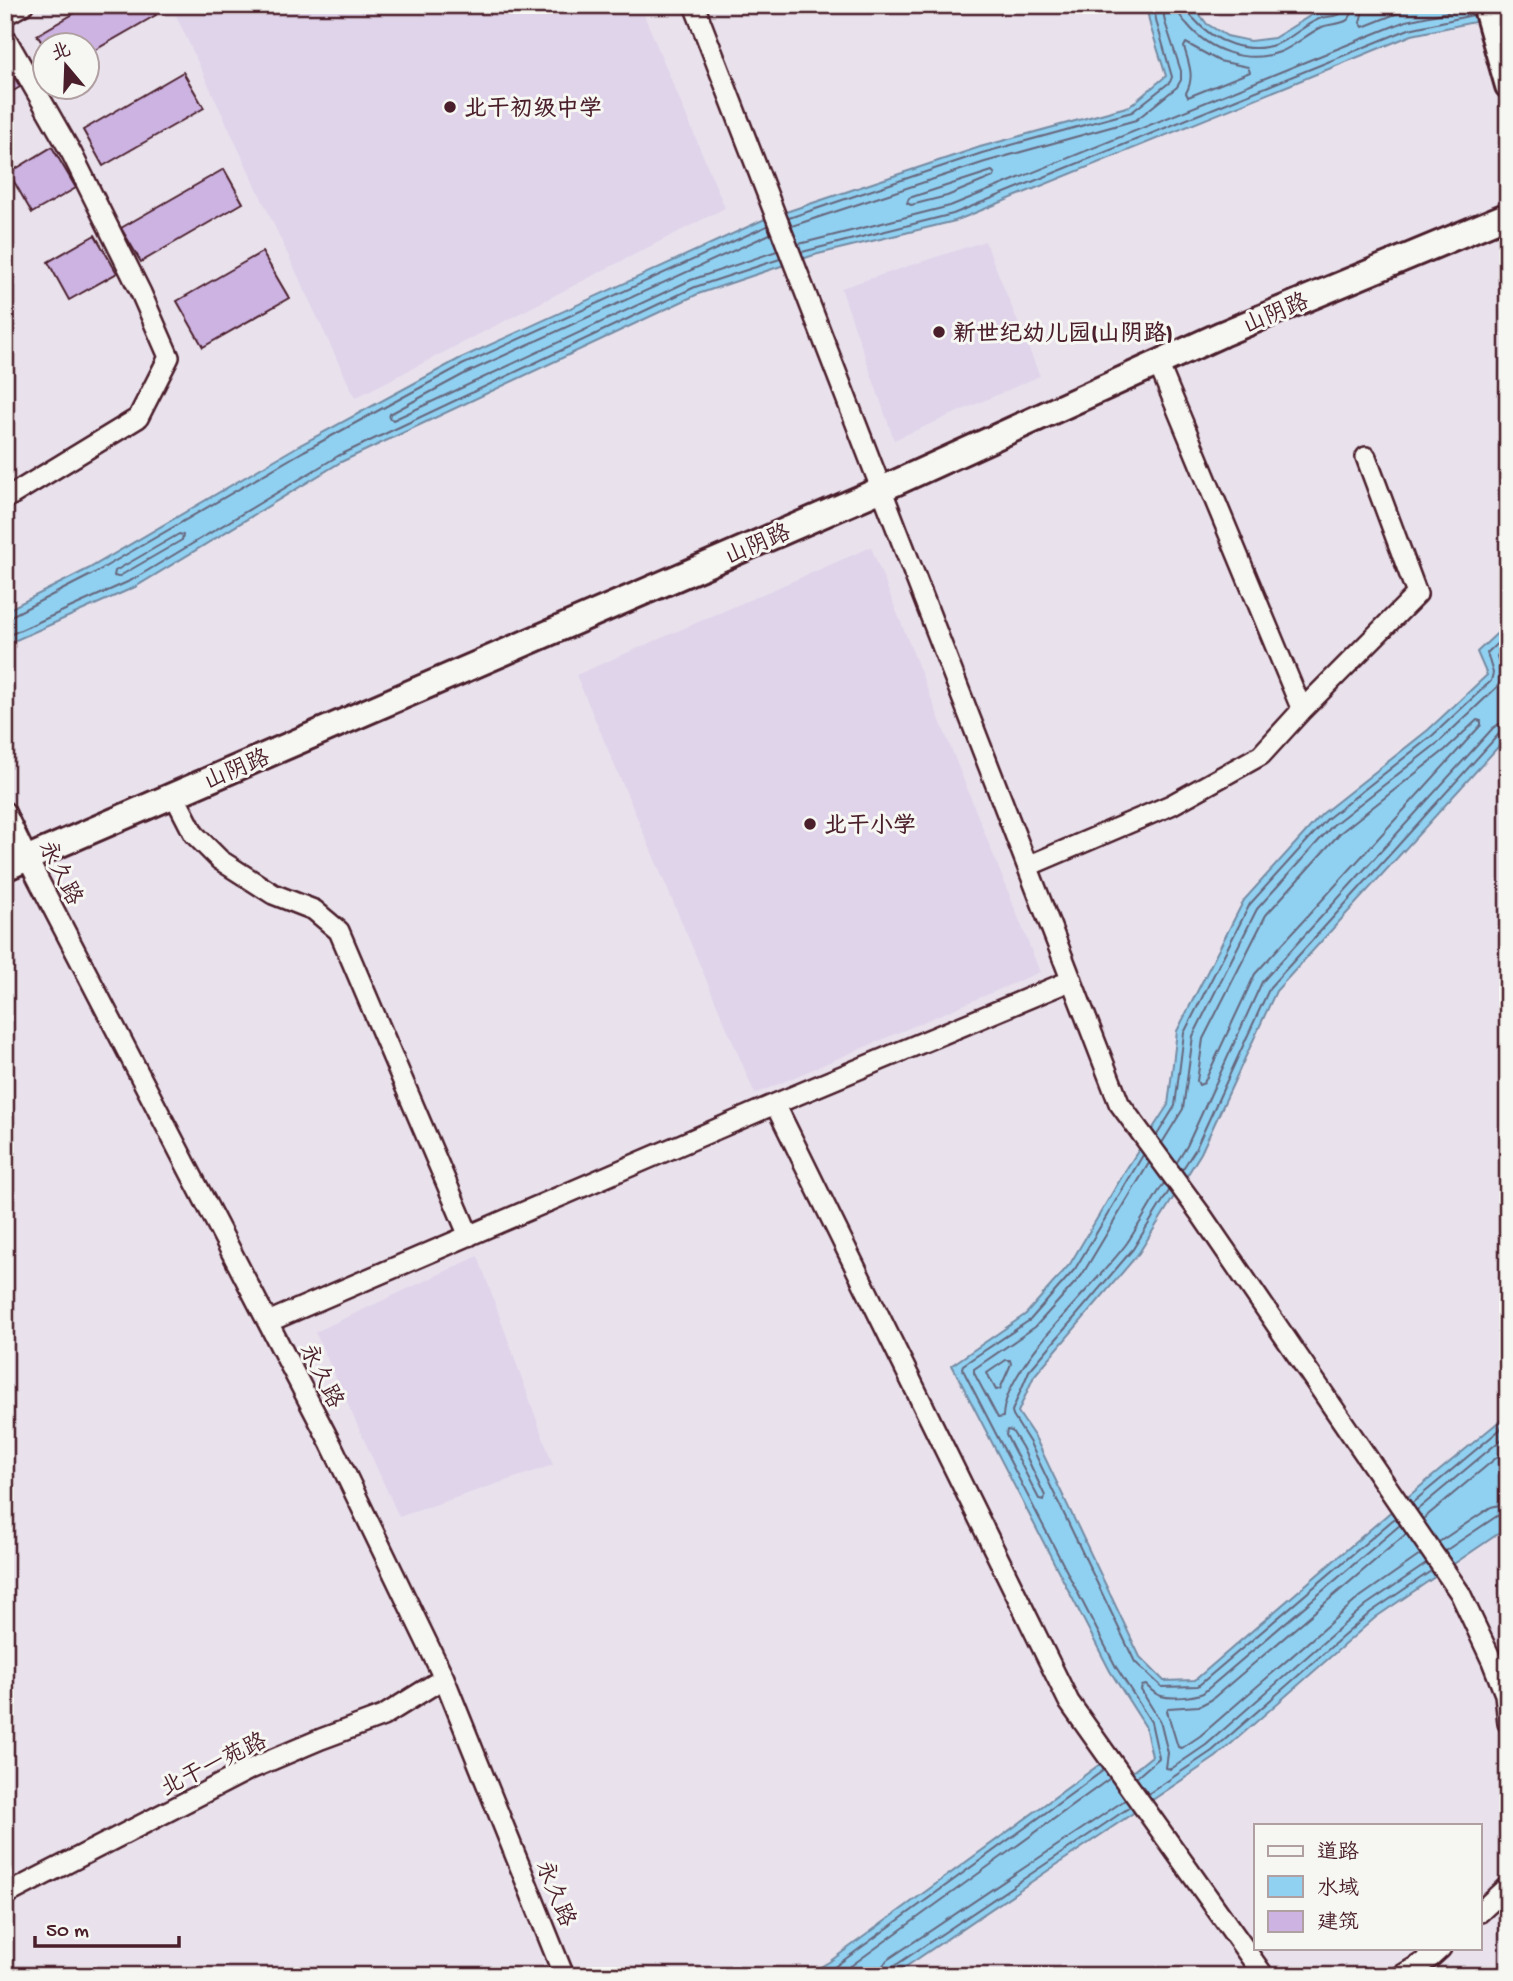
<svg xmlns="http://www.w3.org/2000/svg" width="1513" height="1981" viewBox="0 0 1513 1981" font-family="'Gochi Hand','LXGW WenKai TC',sans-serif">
<rect width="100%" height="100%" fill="#e9e2ed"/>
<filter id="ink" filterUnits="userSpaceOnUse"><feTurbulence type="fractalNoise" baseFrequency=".0143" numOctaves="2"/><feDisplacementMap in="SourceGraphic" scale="14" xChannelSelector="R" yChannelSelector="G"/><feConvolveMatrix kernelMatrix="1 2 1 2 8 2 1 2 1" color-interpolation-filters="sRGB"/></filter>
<g filter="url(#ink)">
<path fill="#e0d4ea" d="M171 5H640L725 208 355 398Z
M985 241 1040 376 894 440 841 288Z
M871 547 1040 972 755 1094 576 675Z
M478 1256 553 1465 399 1517 315 1332Z"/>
<path fill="#90d1f2" stroke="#748aa2" stroke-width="2" d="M1146 5H1192L1207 24 1227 36 1250 41 1274 38 1318 11 1363 5H1508V15L1412 35 955 221 814 255 698 294 341 462 135 587 5 645V611L88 569 300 445 459 359 765 219 980 147 1130 106 1166 76 1150 25Z
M1508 623V736L1276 991 1201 1153 1139 1253 1034 1376 1018 1412 1036 1439 1140 1657 1164 1681 1195 1680 1416 1490 1508 1414V1527L1376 1617 1216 1757 892 1976H805L829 1962 1107 1759 1132 1772 1152 1756 1145 1726 1110 1671 952 1365 1026 1314 1070 1264 1127 1168 1168 1105 1177 1031 1244 900 1322 814 1428 730 1487 675 1477 652Z"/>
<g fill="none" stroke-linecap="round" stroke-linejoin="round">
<path stroke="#66667b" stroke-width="2" d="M1178 5C1178 14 1181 18 1187 24 1208 50 1246 65 1280 52 1295 46 1307 34 1322 27 1337 21 1352 28 1353 5
M1186 5C1187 12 1189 14 1194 19 1213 42 1248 55 1277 44 1292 38 1304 25 1319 19 1330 14 1343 20 1345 5
M1364 5 1360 23 1363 27 1403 11 1428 5
M1186 43 1219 61 1248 67 1250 72 1188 97 1186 93C1195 77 1189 64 1184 47Z
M992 171 995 174 993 177 947 196 911 205 907 203 909 198Z
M789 218 982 153 1132 112 1170 82 1172 77 1157 24 1153 5
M792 226 985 162 1136 120 1177 87 1181 80V71L1165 22 1162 5
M770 234 466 373 390 414 389 418 393 420 691 280 777 251
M799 244 950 206 1406 21 1471 7
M802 252 953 214 1409 29 1473 15
M179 534 183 535 182 540 118 577 114 576 115 571Z
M5 617 11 616 91 575 304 451 462 365 767 226
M5 637 132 580 338 456 695 287 780 259
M1477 720 1481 721V725L1255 974 1204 1083 1199 1085 1197 1081 1203 1039 1266 915 1340 833 1445 750Z
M1157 1135 1175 1106 1184 1033 1250 904 1327 819 1433 735 1491 681 1493 673 1487 653 1508 633
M1162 1143 1183 1109 1193 1036 1257 909 1333 825 1439 742 1497 687C1506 675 1500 668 1497 656L1508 645
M1177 1162 1187 1146 1262 982 1493 728 1499 724 1508 723
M1149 1163 1082 1275 1035 1327 974 1369V1373L998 1418 1003 1417C1004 1365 1096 1286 1127 1243 1140 1224 1151 1203 1164 1183
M1182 1170 1195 1150 1270 987 1499 734 1508 731
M1169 1191 1133 1249 1029 1371 1012 1411 1013 1416 1030 1443 1135 1662 1162 1687 1198 1686 1395 1518
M1006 1360H1010L1011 1364 1000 1389 996 1390 987 1373Z
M1007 1430 1012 1431 1022 1447 1045 1496 1044 1500 1039 1499 1006 1435Z
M1412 1503 1508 1423
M1417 1510 1508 1434
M1423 1519 1508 1448
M1400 1525 1203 1693C1193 1697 1172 1699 1161 1696 1154 1694 1150 1689 1146 1685L1142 1686 1141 1690 1160 1721 1168 1753 1166 1768 1171 1769 1206 1745 1366 1605 1426 1564
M1406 1534 1211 1700 1199 1706 1168 1708 1167 1711 1178 1747 1182 1748 1200 1736 1360 1597 1420 1555
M1439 1542 1491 1507 1508 1503
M1445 1551 1497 1516 1508 1513
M1137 1777 1159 1758 1151 1722 1116 1667 962 1368 963 1365 1030 1320 1075 1269 1143 1155
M1148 1794 1212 1751 1371 1612 1431 1571
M820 1976 833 1968 1104 1770
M837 1976 1109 1779
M880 1976 882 1967 887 1960 1125 1800
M889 1976 890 1970 893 1967 1130 1807"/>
</g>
<path fill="#ccb3e2" stroke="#4a1f2b" stroke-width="2" d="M89 5H150L156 15 88 54V46H46V49L37 35Z
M5 61 20 87 5 96Z
M183 72 204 108 103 166 83 130Z
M52 147 76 188 32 213 9 173Z
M224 169 243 203 141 262 121 228Z
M95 235 117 273 69 300 48 262Z
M262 252 289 298 203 347 177 301Z"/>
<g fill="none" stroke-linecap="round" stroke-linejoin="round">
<defs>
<path id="minor" d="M694 5 1119 1103 1202 1216 1460 1593 1492 1661 1505 1694 1508 1723
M5 15 23 5
M5 37 72 154 141 293 169 357 138 418 5 499
M1158 363 1302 710
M174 795 194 834 220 860 273 894 314 910 339 931 469 1236
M5 812 27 858 331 1444 444 1678 564 1976
M1028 866 1171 805 1261 755 1302 710 1417 594 1366 457
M775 1104 1069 1702 1264 1976
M268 1322 775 1104 1072 980
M5 1895 248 1770 321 1739 383 1716 444 1678
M1480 1912 1508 1886
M1401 1976 1430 1958 1441 1948"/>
<path id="major" d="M1485 5 1508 86
M5 868 882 489 1222 334 1508 215"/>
</defs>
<use href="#minor" stroke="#4a1f2b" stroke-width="24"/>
<use href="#major" stroke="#4a1f2b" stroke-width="30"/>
<use href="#minor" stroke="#f6f6f2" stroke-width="19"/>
<use href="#major" stroke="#f6f6f2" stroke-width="24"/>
</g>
</g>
<g fill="#4a1f2b" stroke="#f6f6f2" stroke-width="2.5">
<circle cx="450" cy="107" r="7"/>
<circle cx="939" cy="332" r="7"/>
<circle cx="810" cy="824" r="7"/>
</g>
<g text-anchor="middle" stroke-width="6" stroke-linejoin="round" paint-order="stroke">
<g font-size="23" font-weight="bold" fill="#4a1f2b" stroke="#f6f6f2" text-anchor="start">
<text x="464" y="115">北干初级中学</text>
<text x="953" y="340">新世纪幼儿园(山阴路)</text>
<text x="824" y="832">北干小学</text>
</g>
<g font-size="23" fill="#4a1f2b" stroke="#f6f6f2">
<text transform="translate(1275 312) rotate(-23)" y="8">山阴路</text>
<text transform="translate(757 543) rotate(-23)" y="8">山阴路</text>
<text transform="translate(236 768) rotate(-23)" y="8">山阴路</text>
<text transform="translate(62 872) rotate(63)" y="8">永久路</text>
<text transform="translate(323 1375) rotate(63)" y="8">永久路</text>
<text transform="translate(213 1763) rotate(-26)" y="8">北干一苑路</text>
<text transform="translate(557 1893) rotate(68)" y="8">永久路</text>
</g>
</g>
<rect width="1513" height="1981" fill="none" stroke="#f6f6f2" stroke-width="28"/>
<rect x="14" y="14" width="1485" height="1953" fill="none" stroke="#4a1f2b" stroke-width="2.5" filter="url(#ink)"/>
<rect x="1254" y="1824" width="228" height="126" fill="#f6f6f2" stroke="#b1a0a2" stroke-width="2"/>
<rect x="1268" y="1846" width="35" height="10" fill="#f6f6f2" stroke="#b1a0a2" stroke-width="2"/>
<text x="1317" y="1858" font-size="21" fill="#4a1f2b">道路</text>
<rect x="1268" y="1876" width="35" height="21" fill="#90d1f2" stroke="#b1a0a2" stroke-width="2"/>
<text x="1317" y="1894" font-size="21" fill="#4a1f2b">水域</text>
<rect x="1268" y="1911" width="35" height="21" fill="#ccb3e2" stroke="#b1a0a2" stroke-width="2"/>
<text x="1317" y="1928" font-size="21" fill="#4a1f2b">建筑</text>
<g transform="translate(66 66) rotate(341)"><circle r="33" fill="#f6f6f2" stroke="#b1a0a2" stroke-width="2"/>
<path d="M0-5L12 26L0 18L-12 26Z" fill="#4a1f2b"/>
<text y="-10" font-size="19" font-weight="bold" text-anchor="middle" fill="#4a1f2b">北</text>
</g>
<path d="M35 1936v10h144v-10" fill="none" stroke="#4a1f2b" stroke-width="3.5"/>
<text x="46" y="1936" font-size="21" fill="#4a1f2b" stroke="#f6f6f2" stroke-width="5" paint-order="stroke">50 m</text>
</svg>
